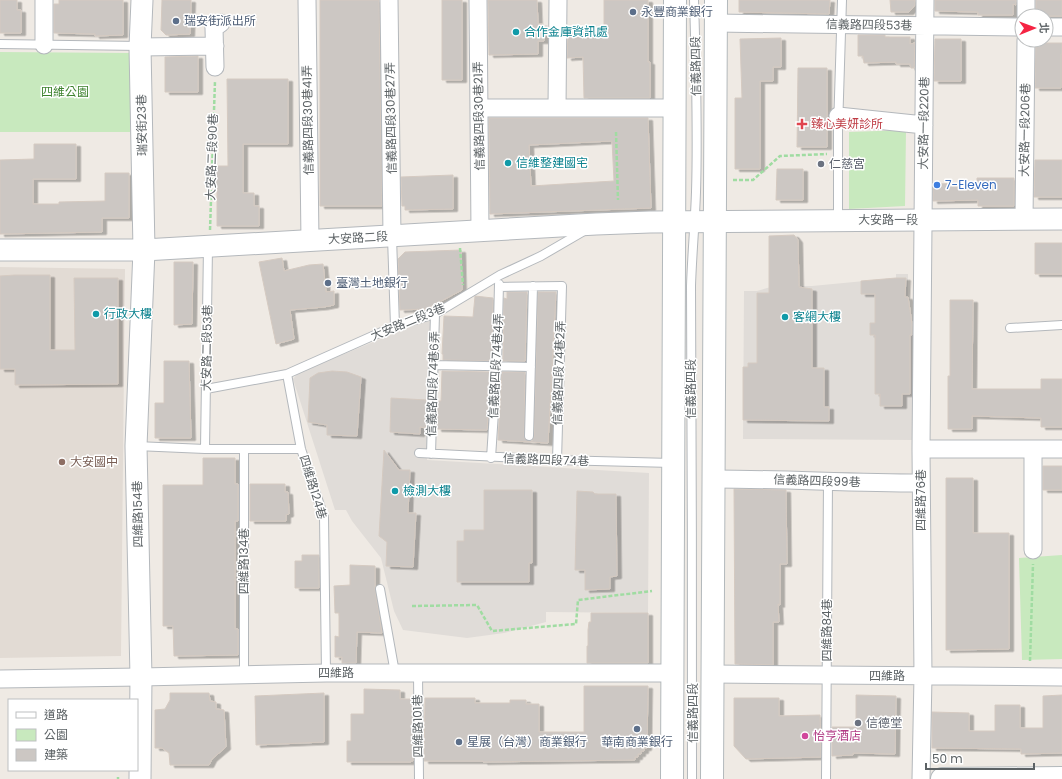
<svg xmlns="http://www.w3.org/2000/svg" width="1062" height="779" viewBox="0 0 1062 779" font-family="Poppins,'Noto Sans TC',sans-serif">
<defs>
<filter id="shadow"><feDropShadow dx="4.5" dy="2.5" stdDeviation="0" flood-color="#0004"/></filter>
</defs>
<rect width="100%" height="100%" fill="#efeae4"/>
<path fill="#e0dcd8" d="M896 274H908V297L913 332 912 440 743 439 744 291H757L774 286H812L896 278Z
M434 317 427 460 649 473 648 613 546 612V622L504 633 467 638 403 630 394 611 381 558 352 521 346 510H335L293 379 298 373Z"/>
<path fill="#e2dbd4" d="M0 267 125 269 121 656 0 658Z"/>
<path fill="#c8e9be" d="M0 52 130 53V132H0Z
M906 130 905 206 849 209V132Z
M1062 555V659L1022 660 1019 558Z"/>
<path fill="#ccc7c3" stroke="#d5cac1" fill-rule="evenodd" filter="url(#shadow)" d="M0 0H17V10H21V33H0Z
M59 0H123V35L95 36V34L54 33V4H59Z
M162 0H191L190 34 166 35 161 30Z
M320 0H379L382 206H320Z
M442 0H462V80H442Z
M488 0H537L538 24H543L544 41H538V54L489 55Z
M604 0H648V62H650V98H584L583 57 567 58 568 33 604 32Z
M739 0H830L829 14 739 12Z
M890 0H915V5L909 12H891Z
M935 0H1016V5L1013 4V15H978V12L935 11Z
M1036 0H1062V16H1041L1036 14Z
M858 35H885V37H910V44L915 43 914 68H911L910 64H896V62L864 63 863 56H858Z
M781 38V67H773V81H760V169H735V98H742L740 39Z
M935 39H961V81H934Z
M1036 43H1062V54H1061V88H1035Z
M198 56V92H165V57Z
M798 68H827V147H797Z
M227 79H288V144H243V193H254V206H259V226H217V187H215V166H228Z
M489 118H648L651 208 490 214ZM612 141 614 181 531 186 529 145Z
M34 144H76V179H33V204H59V202L105 201V173H129V218H102V232L0 234V160L34 159Z
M1035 160H1062V197H1034Z
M777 169H803V200H776Z
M453 175V209L405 210V206H402L401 177Z
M977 178H1014V206H978V200L933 201V184L977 183Z
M794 235 798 240 799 287 812 289V368H824V407H829V421L743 420V367H748V363H757V293H769V236Z
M1035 243H1062V274H1035Z
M461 250 462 290 426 309 400 310 398 259 405 252Z
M282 258 284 271 309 265 323 264 326 292 334 291V305L324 307 290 310 294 339 276 344 259 262Z
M174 262H193L192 324 174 325Z
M15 275H50V350H75L74 278H118V384L15 385V369H0V276Z
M896 278H906L905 297H908L912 324V335H910V394H902V406H880V394H875V335H870V323H875V294H861V281Z
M507 292H527L525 361H503L504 298 507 299Z
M538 292H556L548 443 498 440 502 372H525L524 436 526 440 528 441H532L534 437Z
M475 296 493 298 492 361 443 360V354H442L444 316 473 317Z
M950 300H973L972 389H1041V379H1062V427H1041V418L972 416V429H948V376H950Z
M164 361H189L191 438H155V403H164Z
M332 371 347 372 361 377 357 436 327 435V425L308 422 310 378 318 373Z
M442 371 491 372 487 430 437 429 438 401H441Z
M391 398 427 400 426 428 420 427V434L390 432Z
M384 450 399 470H410L408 513H416L413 567 386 566 387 542 379 536Z
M203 458H235V484H238V521H235V629H238V655L174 656 173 626H163V485H203Z
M1043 466H1062V490H1043Z
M946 478H973V533H1009V649L946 650Z
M250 484H285V492H288L289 514 286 515V521H250Z
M734 489 786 490 787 564H780V605L778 604 779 622H773V665L735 664Z
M484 490H532V563H529V582H457V541H464V530H484Z
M577 491 593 492 595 494H616L617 576 610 577V589L585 590V570H575Z
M302 555H319V588H295V561H302Z
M350 565 375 566V590L382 633 357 632 356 663H342V657H335V636L339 637V613H335L334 586 350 585Z
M591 613H648V663H587V646H588V630L589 622H591Z
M584 686H648L647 748H644V751H641V754H638V757H635V760L483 762V761H424L425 698H475V703H510V700H526V704H539V732H584Z
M364 689 400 690V699H413V761H411V762H347V741H351V714H364Z
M170 693H209L210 701 216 702V709L224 710 226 747 212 759 209 765H170L169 753 162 748H155V710L165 709 170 700Z
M324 693V742L256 745 255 696Z
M856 695 896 696 895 754 853 753V755L832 756V727H856Z
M1062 695V753L1021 754V749L932 748V712L969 713V731H995V705H1020V728H1043V696Z
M734 698H779V716L820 715 821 757 746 759 734 746Z"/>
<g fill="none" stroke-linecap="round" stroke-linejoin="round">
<defs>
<path id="service" d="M0 44 140 46
M838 220V129L842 0
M392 237 395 326
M499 287 562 286 557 460
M1010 328 1062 325
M433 365 531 367
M287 374 301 449 324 517 326 673
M206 389 287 374 395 326 435 314 500 275 541 256 584 231
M529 436 533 286
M136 446 205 449H301
M205 449 208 247
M419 453 557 460 672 463
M431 454 435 314
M491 458 497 366 499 284
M380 589 395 673
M418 673 419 779
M244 674V449
M692 779C693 615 691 450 691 286 692 254 695 223 696 192 698 128 696 64 694 0
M826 779 828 481"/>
<path id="minor" d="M44 0V45
M307 0 310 241
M389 0 392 236
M478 0 480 231
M1026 0V16
M716 23 1022 27
M1046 27H1062
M140 47 215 46
M215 67 214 28 221 23
M479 108H675
M557 108 558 0
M838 116 924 125
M1024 220 1026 40
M921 449H1062
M714 479C783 479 851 483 920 483
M1033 550V449
M713 674 1062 677
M0 679 141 677 326 673H672
M921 779 923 676 921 449 925 0"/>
<path id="tertiary" d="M0 250H144L596 224 650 222 1062 219
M140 779 141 677 136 446 144 250 140 47 142 0"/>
<path id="secondary" d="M672 779 675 0
M712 779 716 0
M942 779 1062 778"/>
</defs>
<use href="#service" stroke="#b4b8bc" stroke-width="10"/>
<use href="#minor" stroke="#b4b8bc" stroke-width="19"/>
<use href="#tertiary" stroke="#b4b8bc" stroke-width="23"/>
<use href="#secondary" stroke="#b3b9bc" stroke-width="24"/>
<path stroke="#a0dca2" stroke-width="2.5" stroke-dasharray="4 2" stroke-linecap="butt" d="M616 132 618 200
M733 180H753L780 156 827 154
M210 230 215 81
M460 248 463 285
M412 606 477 605 492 631 576 624 578 600 652 591
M1030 661 1033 564
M118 777V779"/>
<use href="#service" stroke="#fff" stroke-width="8"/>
<use href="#minor" stroke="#fff" stroke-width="17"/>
<use href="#tertiary" stroke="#fff" stroke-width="21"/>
<use href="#secondary" stroke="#fff" stroke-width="22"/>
</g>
<g fill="#5c6f8a" stroke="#fff" stroke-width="1.5">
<circle cx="633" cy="12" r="4"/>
<circle cx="176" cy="21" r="4"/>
<circle cx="328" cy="283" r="4"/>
<circle cx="637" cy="729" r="4"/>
<circle cx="459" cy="742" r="4"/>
</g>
<g fill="#0f9aa8" stroke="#fff" stroke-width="1.5">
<circle cx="516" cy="32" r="4"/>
<circle cx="508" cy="163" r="4"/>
<circle cx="96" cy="314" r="4"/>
<circle cx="785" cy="317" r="4"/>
<circle cx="395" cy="491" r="4"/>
</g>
<path fill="#e0444e" stroke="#fff" stroke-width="1.5" d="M800 118h4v4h4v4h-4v4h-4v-4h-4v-4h4z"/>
<g fill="#6b7280" stroke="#fff" stroke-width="1.5">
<circle cx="821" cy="164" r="4"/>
<circle cx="858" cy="723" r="4"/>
</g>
<circle fill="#3f7fe0" stroke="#fff" stroke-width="1.5" cx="937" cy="185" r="4"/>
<circle fill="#8d6e63" stroke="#fff" stroke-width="1.5" cx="62" cy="462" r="4"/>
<circle fill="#d1479c" stroke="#fff" stroke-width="1.5" cx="805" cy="736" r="4"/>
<g text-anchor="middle" stroke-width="3" stroke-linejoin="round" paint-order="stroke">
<g font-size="12" fill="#4e5e75" stroke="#fff" text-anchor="start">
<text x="641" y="16">永豐商業銀行</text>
<text x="184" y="25">瑞安街派出所</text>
<text x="336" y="287">臺灣土地銀行</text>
<text x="467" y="746">星展（台灣）商業銀行</text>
<text x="637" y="746" text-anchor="middle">華南商業銀行</text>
</g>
<g font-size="12" fill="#5c6265" stroke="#fff">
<text transform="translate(869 25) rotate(1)" y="4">信義路四段53巷</text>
<text transform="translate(696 66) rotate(-91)" y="4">信義路四段</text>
<text transform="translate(479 116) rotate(-91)" y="4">信義路四段30巷21弄</text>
<text transform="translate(391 118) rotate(-91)" y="4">信義路四段30巷27弄</text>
<text transform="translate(308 120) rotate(-91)" y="4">信義路四段30巷41弄</text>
<text transform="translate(924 123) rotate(-89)" y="4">大安路一段220巷</text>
<text transform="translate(142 125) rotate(-91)" y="4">瑞安街23巷</text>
<text transform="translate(1025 130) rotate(-89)" y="4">大安路一段206巷</text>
<text transform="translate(212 157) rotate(-88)" y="4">大安路二段90巷</text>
<text x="888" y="224">大安路一段</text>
<text transform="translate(358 238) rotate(-3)" y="4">大安路二段</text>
<text transform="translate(408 322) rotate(-22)" y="4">大安路二段3巷</text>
<text transform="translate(207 348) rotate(-89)" y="4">大安路二段53巷</text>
<text transform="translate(496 366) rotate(-87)" y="4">信義路四段74巷4弄</text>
<text transform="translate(559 373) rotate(-88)" y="4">信義路四段74巷2弄</text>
<text transform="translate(433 384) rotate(-88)" y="4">信義路四段74巷6弄</text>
<text transform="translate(691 389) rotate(-90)" y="4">信義路四段</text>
<text transform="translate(546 460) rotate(2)" y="4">信義路四段74巷</text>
<text transform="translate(817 481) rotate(2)" y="4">信義路四段99巷</text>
<text transform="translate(313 487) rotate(73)" y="4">四維路124巷</text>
<text transform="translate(921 500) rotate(-90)" y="4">四維路76巷</text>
<text transform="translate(138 514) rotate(-91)" y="4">四維路154巷</text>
<text transform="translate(244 561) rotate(-90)" y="4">四維路134巷</text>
<text transform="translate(827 630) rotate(-90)" y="4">四維路84巷</text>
<text x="336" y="677">四維路</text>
<text x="887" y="680">四維路</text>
<text transform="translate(693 713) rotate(-90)" y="4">信義路四段</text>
<text transform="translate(418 726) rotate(-91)" y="4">四維路101巷</text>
</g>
<g font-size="12" fill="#0d838f" stroke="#fff" text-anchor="start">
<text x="524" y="36">合作金庫資訊處</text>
<text x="516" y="167">信維整建國宅</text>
<text x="104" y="318">行政大樓</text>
<text x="793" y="321">客網大樓</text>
<text x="403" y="495">檢測大樓</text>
</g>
<g font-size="12" fill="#3d822e" stroke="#fff">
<text x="65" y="96">四維公園</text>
</g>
<g font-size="12" fill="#be3a42" stroke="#fff" text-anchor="start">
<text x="811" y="128">臻心美妍診所</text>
</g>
<g font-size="12" fill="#5b616d" stroke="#fff" text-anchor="start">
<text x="829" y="168">仁慈宮</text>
<text x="866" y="727">信德堂</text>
</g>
<g font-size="12" fill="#366cbe" stroke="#fff" text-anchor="start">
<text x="945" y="189">7-Eleven</text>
</g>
<g font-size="12" fill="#785e54" stroke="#fff" text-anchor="start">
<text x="70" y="466">大安國中</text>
</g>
<g font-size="12" fill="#b23c85" stroke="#fff" text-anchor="start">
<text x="813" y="740">怡亨酒店</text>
</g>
</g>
<rect x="8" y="699" width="130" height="72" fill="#ffffff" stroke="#bec0c1"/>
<rect x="16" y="712" width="20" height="6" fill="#ffffff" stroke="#bec0c1"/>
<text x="44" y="719" font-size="12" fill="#5c6265">道路</text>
<rect x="16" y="729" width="20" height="12" fill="#c8e9be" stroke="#bec0c1"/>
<text x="44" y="739" font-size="12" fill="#5c6265">公園</text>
<rect x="16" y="749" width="20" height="12" fill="#ccc7c3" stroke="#bec0c1"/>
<text x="44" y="759" font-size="12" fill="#5c6265">建築</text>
<g transform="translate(1034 28) rotate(89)"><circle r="19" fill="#ffffff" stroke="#bec0c1"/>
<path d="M0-3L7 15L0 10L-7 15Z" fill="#f52443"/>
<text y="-6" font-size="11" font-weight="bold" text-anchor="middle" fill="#5c6265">北</text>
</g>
<path d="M926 763v6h108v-6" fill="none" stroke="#5c6265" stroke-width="2"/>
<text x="932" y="763" font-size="12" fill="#5c6265" stroke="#ffffff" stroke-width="3" paint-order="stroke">50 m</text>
</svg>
